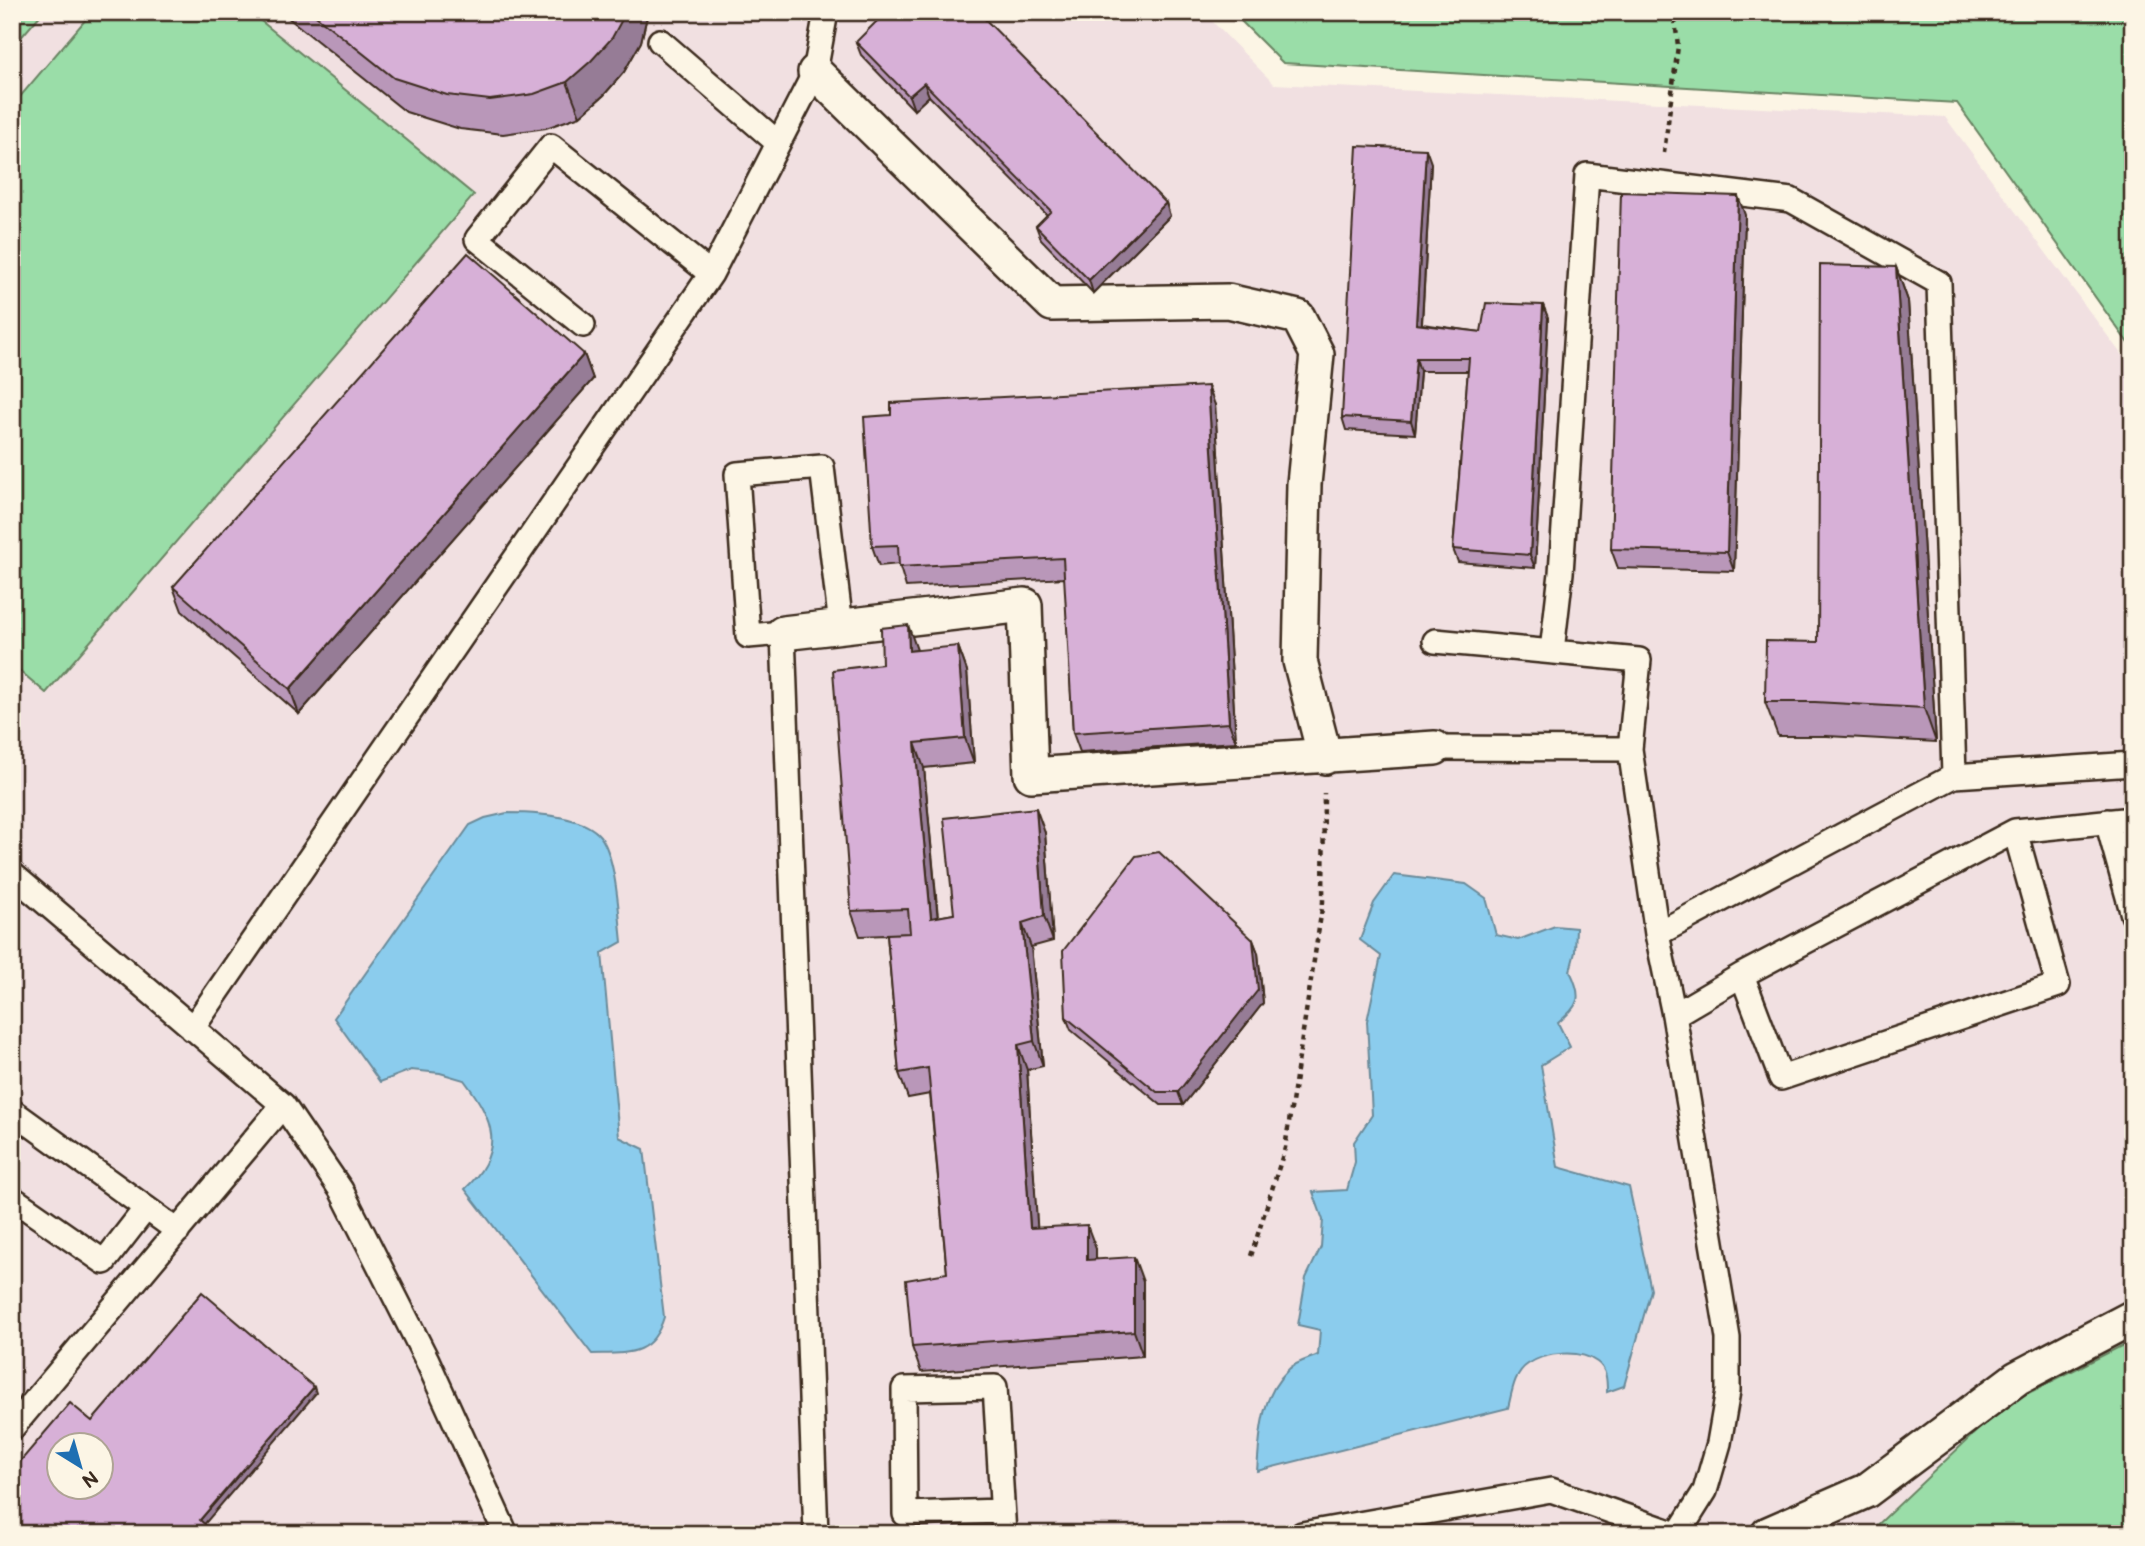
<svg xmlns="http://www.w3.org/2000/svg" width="2145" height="1546" viewBox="0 0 2145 1546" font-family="'Balsamiq Sans',sans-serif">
<rect width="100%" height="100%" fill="#fcf5e5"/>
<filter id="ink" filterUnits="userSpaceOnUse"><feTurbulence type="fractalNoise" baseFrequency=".0143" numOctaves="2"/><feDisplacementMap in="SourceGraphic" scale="14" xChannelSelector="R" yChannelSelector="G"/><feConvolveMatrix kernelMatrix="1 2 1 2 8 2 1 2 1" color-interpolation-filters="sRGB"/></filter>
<g filter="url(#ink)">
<path fill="#f1e0e1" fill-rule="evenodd" d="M12 12H1203L1274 84 1945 117 2133 370V1534H12ZM60 1444H102V1486H60Z"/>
<path fill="#9adda8" stroke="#6a8463" stroke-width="2" d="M12 12H43L12 48Z
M92 12H250L474 195 46 693 12 664V106Z
M1232 12H2133V350L1957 103 1283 63Z
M2133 1340V1534H1868L2003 1406Z"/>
<path fill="#8bcced" stroke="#6b8b9a" stroke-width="2" d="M507 813C532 813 583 815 600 836 616 856 619 915 622 942L602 953 619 1137 644 1149 664 1317C652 1357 627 1353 592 1354L465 1189C506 1150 494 1120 464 1080L440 1073 411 1070 380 1082 334 1018 470 825 485 818Z
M1394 875 1466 884 1486 898 1496 935 1518 940 1555 926 1576 928 1575 952 1570 971C1583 998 1580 1004 1558 1023L1570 1047 1541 1065 1558 1167 1629 1187 1651 1290 1624 1386 1607 1392C1607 1381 1607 1369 1597 1362 1580 1349 1546 1352 1528 1364 1514 1373 1512 1392 1508 1408L1257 1471C1260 1434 1260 1396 1289 1369 1296 1362 1309 1359 1318 1355L1320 1330 1298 1325 1306 1278 1321 1247 1323 1220 1313 1192 1347 1190 1355 1162 1354 1142 1372 1115 1367 1021 1381 956 1360 940 1374 903Z"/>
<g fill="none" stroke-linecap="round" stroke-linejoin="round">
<defs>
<path id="service" d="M660 41 778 143
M583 325 477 239 551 146 711 274
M1435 641 1639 660 1630 749 1657 934
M1552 651 1561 573 1587 175 1791 200 1939 283 1954 776
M1435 748 1630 749
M2107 821 2133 915
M12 874 283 1105 341 1190 427 1360 506 1534
M1742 975 1781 1078 2058 985 2015 831
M1674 1015 1742 975 2015 831 2133 819
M192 1029 711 274 815 72 826 12
M12 1111 178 1231
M12 1198 104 1262 146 1208
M12 1428 283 1105
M1001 1511 905 1514 904 1389 995 1387 1004 1534
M816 1534 783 633 748 636 737 474 822 467 841 626
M1302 1534 1551 1490 1676 1534
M1678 1534 1705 1491 1719 1443 1728 1391V1338L1674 1015 1657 934 1954 776 2133 764"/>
<path id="pedestrian" d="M815 72 1052 304 1228 301 1298 317 1317 354 1304 484 1300 661 1325 757
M783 633 1025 605 1031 775 1435 748
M1768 1534 1866 1491 2017 1378 2133 1317"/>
</defs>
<use href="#service" stroke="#3b2a1e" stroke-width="28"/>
<use href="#pedestrian" stroke="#3b2a1e" stroke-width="38"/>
<path stroke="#3b2a1e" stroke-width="4.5" stroke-dasharray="5 5" stroke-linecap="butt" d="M1664 153 1678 46 1674 12
M1251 1256 1285 1148 1323 902 1324 793"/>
<use href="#service" stroke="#fcf5e5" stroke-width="23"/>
<use href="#pedestrian" stroke="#fcf5e5" stroke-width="33"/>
</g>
<path fill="#b997b9" stroke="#3b2a1e" stroke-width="2" d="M281 12H648L641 42 624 72 604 95 580 116 546 128 503 134 460 129 406 112Z
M856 42 1166 203 1170 216 1093 293 1041 239 1036 226 1047 215 929 96 914 110 861 55Z
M1431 163 1422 324 1481 332 1543 305 1548 318 1535 568 1458 562 1453 549 1468 371H1420L1415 434 1346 430 1342 417Z
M1745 215 1734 571 1618 568 1611 549Z
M1896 267 1908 301 1936 742 1827 736H1778L1765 702 1818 642Z
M584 354 593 379 299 714 182 611 173 587Z
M1215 405 1236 742 1080 752 1073 733 1065 578 906 587 899 564 879 566 872 546Z
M958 646 967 671 974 763 924 768 938 917 954 914 1045 833 1053 941 1031 947 1043 1066 1027 1070 1037 1228 1096 1249V1259L1143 1282V1356L921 1372 912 1347 947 1273 930 1094 908 1098 899 1073 887 935 860 936 851 911 882 664Z
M1253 940 1258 953 1263 1003 1183 1105H1161L1071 1030 1066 1017Z"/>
<path fill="#967b96" stroke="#3b2a1e" stroke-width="2" d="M626 12H648L641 42 624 72 604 95 580 116 567 82Z
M924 83 929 96 914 110 909 96Z
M1426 149 1431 163 1421 337 1416 324Z
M1738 196 1745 215 1734 571 1727 552Z
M1166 203 1170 216 1093 293 1089 280Z
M1896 267 1908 301 1936 742 1924 708Z
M1543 305 1548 318 1535 568 1530 555Z
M584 354 593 379 299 714 290 689Z
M1416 358 1420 371 1415 434 1411 421Z
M1208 386 1215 405 1236 742 1229 723Z
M908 625 917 650 909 651Z
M958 646 967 671 974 763 965 738Z
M915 743 924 768 940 943 931 918Z
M1036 808 1045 833 1053 941 1044 916Z
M1022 923 1031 947 1043 1066 1034 1041Z
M1253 940 1258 953 1263 1003 1183 1105 1178 1092Z
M1018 1045 1027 1070 1039 1253 1030 1228Z
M1087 1225 1096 1249V1285L1087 1260Z
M1134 1257 1143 1282V1356L1134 1331Z
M314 1387 316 1393 202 1527 200 1520Z"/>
<path fill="#d7b0d7" stroke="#3b2a1e" stroke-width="2" fill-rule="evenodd" d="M311 12H626L612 38 591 61 567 82 534 94 490 100 447 95 394 78Z
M886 12H978L1166 203 1089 280 1036 226 1051 211 924 83 909 96 856 42Z
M1357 146 1426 149 1416 324 1481 332 1486 303 1543 305 1530 555 1453 549 1469 358H1416L1411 421 1342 417Z
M1621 192 1738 196 1727 552 1611 549Z
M468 253 584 354 290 689 173 587Z
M1820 265 1896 267 1924 708 1815 702H1765L1766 641 1818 642Z
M1208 386 1229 723 1073 733 1063 558 899 567 898 545 872 546 864 417 891 415V403Z
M908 625 909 651 958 646 965 738 915 743 931 918 954 914 944 818 1036 808 1044 916 1022 923 1034 1041 1018 1045 1030 1228 1087 1225V1260L1134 1257V1331L912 1347 906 1280 947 1273 928 1068 899 1073 887 934 910 933 908 909 851 911 833 670 882 664 881 628Z
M1159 852 1253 940 1258 990 1178 1092H1157L1066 1017 1063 951 1136 856Z
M202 1292 314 1387 200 1520 215 1534H12V1510L16 1506 12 1502V1471L70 1403 92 1421ZM60 1445H102V1487H60Z"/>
</g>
<rect width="2145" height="1546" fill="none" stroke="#fcf5e5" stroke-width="42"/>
<rect x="21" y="21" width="2103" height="1504" fill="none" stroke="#3b2a1e" stroke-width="2.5" filter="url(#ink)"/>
<g transform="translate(80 1466) rotate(143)"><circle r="33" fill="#fcf5e5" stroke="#afa495" stroke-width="2"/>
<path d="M0-5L12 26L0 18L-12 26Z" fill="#1f6fb2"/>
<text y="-10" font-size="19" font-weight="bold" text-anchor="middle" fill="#3b2a1e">N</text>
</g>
</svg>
